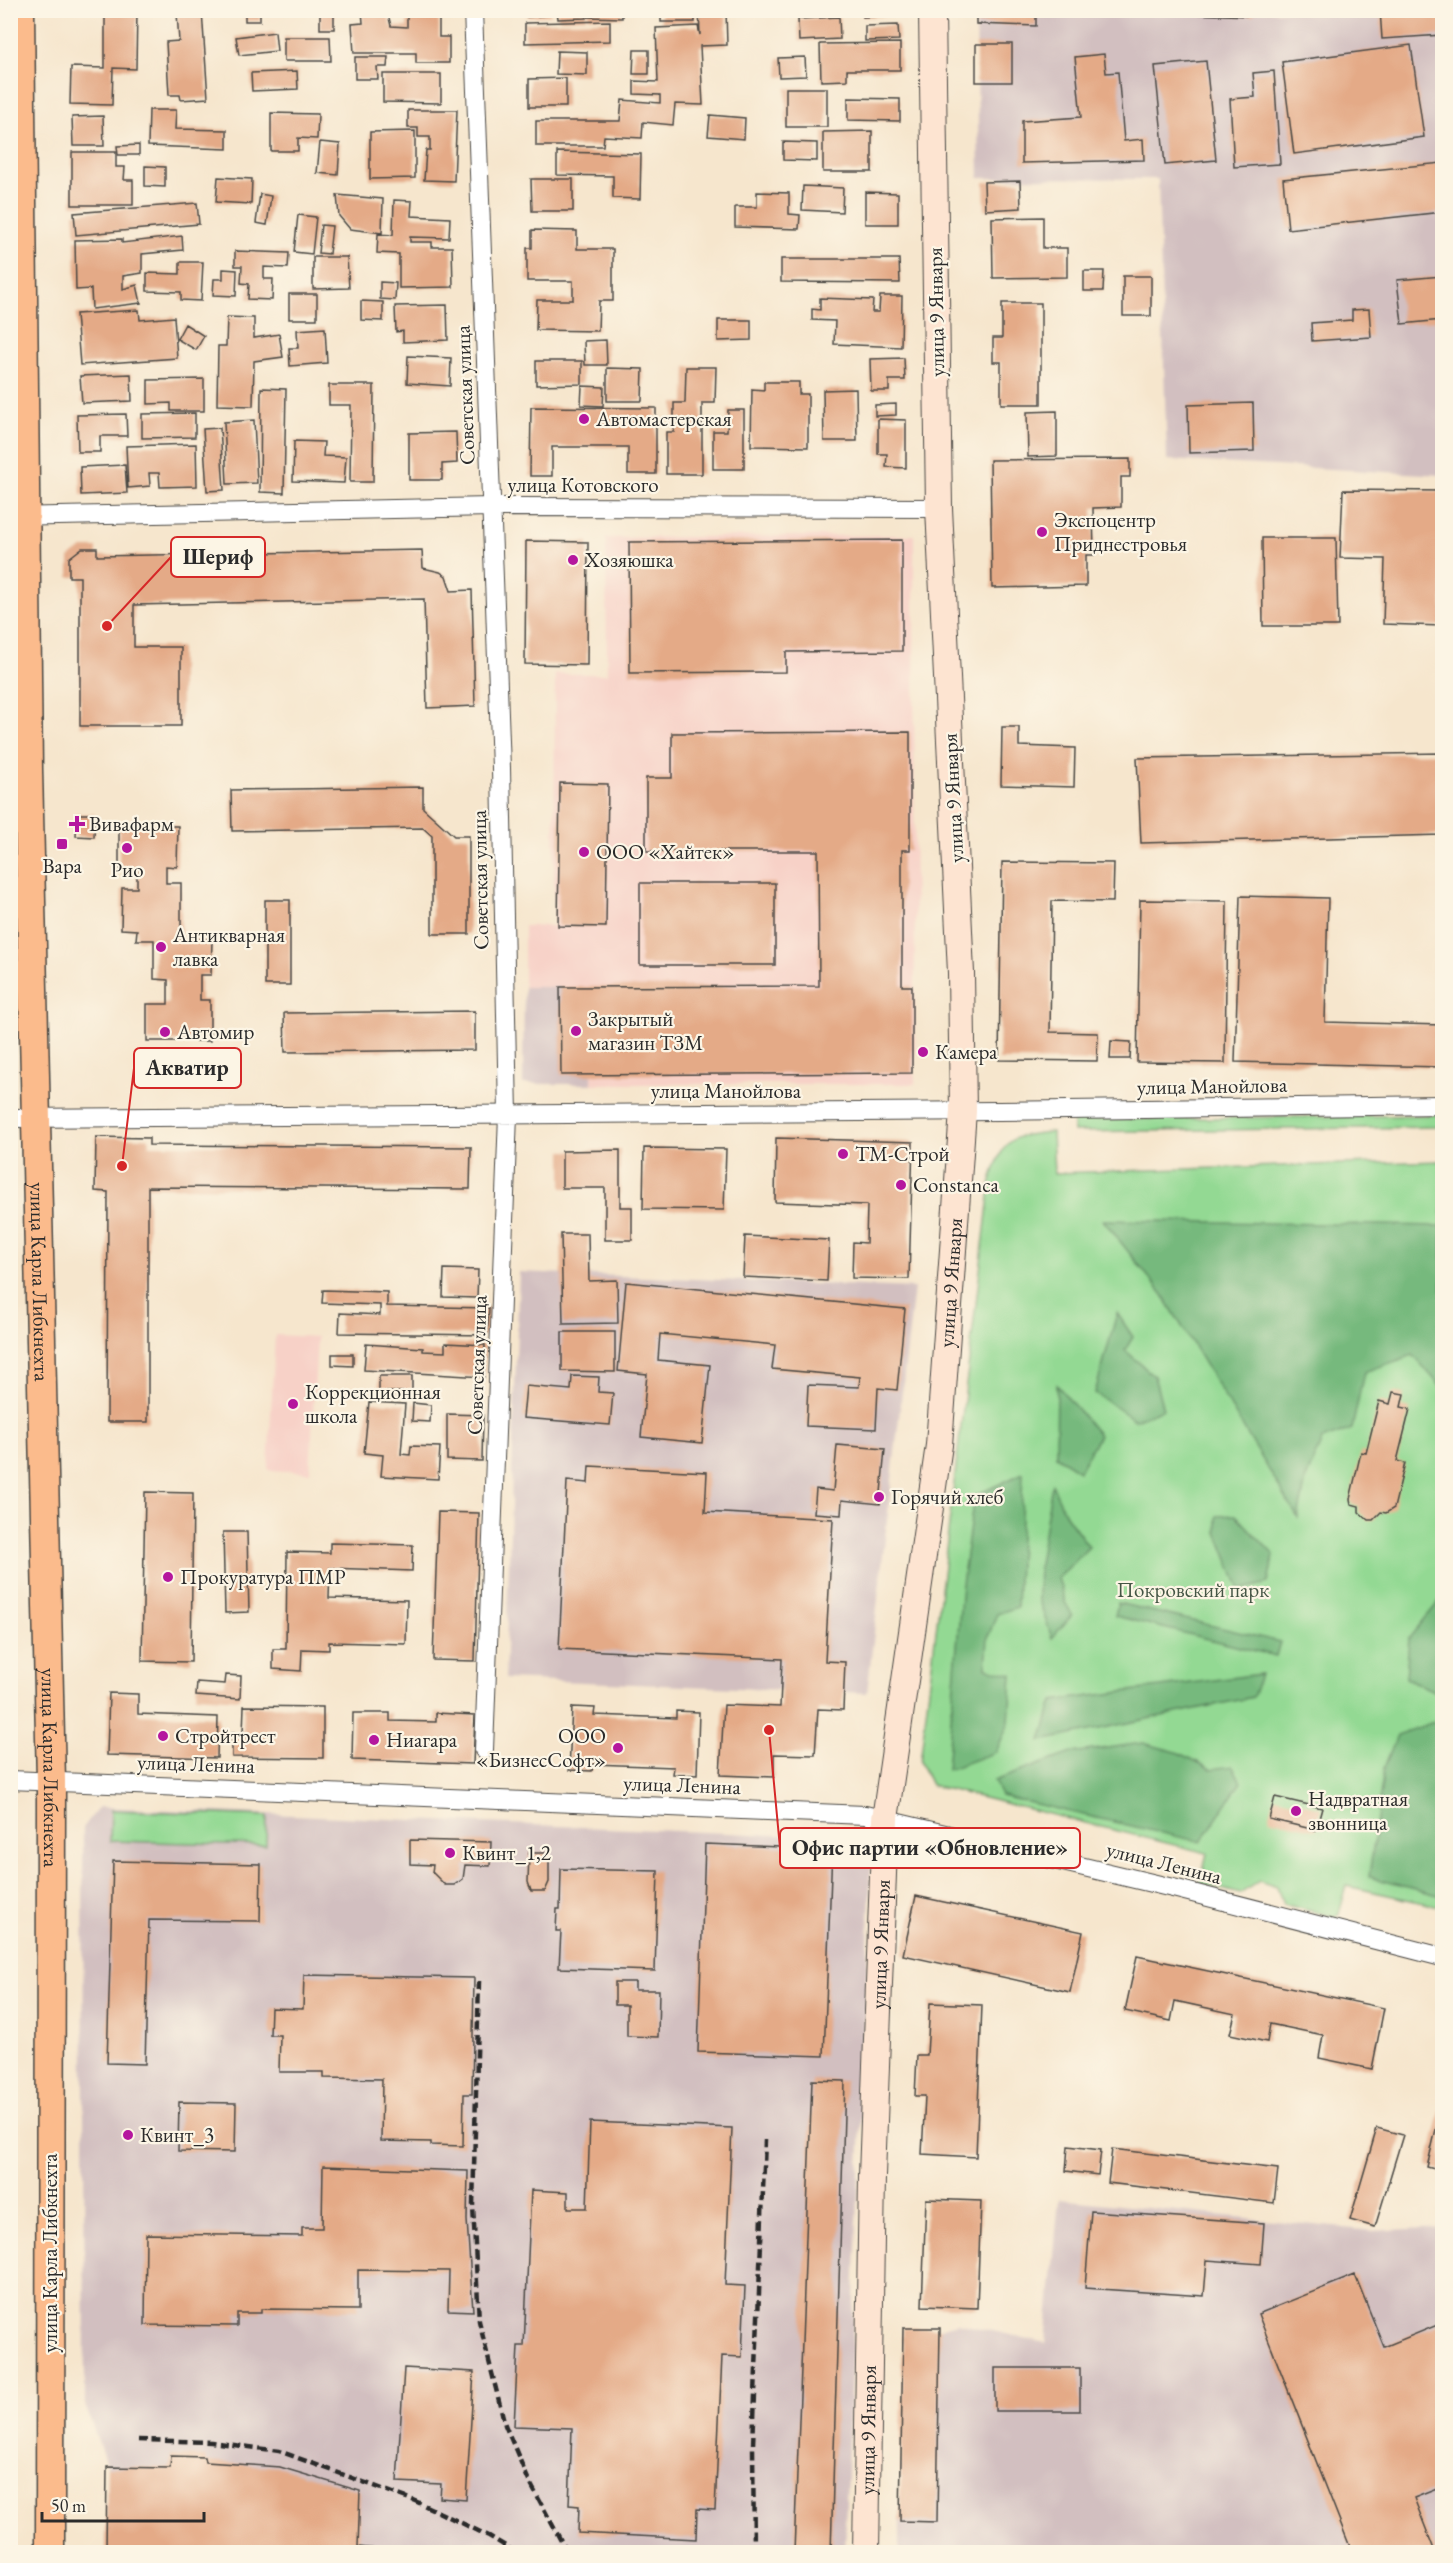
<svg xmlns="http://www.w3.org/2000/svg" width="1453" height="2563" viewBox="0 0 1453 2563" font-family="'EB Garamond',serif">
<rect width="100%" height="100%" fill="#fcf5e5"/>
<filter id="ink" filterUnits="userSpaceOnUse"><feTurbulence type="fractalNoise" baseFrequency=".0167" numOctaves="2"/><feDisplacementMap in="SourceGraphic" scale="12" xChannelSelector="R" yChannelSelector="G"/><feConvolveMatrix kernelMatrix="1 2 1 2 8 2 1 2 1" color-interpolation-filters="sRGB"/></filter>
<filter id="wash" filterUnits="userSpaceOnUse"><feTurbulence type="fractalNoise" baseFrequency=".008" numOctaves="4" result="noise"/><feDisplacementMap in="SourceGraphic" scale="24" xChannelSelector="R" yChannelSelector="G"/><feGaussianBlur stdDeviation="1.35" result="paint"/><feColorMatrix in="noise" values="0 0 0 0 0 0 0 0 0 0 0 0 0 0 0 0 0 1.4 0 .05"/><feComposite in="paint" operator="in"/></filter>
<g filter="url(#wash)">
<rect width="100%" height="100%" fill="#f6e6cd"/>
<path fill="#f7d1c7" d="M914 535 915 1084H592V987H524V926H554L555 674H607L606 538Z
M275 1335 317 1337 310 1472 268 1470Z"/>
<path fill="#d2bfc0" d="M976 11H1442V475L1167 460 1158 179 979 178Z
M524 987H592V1084H523Z
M519 1272 914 1288 867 1693 505 1679Z
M99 1807 872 1839 844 2552H106L107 2467 85 2405 83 1828Z
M1059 2199 1373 2231 1442 2227V2552H900V2521L936 2522 940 2328 957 2323 1046 2343Z"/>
<path fill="#93d993" stroke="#5f825f" stroke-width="1.5" d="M1442 1115V1127L1073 1132V1120Z
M1052 1132 1054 1173 1442 1161V1907L1347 1886 1339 1913 1335 1917 1283 1904 1277 1887 1259 1881 1240 1894 1200 1883 1207 1853 931 1785 920 1762 991 1180C1005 1138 1007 1136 1052 1132Z
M111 1810 267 1816 266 1845 110 1841Z"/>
<path fill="#76b97d" stroke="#507254" stroke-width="1.5" d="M1103 1220 1442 1226V1388L1413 1355 1364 1372 1352 1429 1322 1440 1306 1479 1298 1518 1163 1295Z
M1117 1313 1133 1337 1125 1350 1154 1376 1163 1409 1135 1420 1095 1393Z
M1057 1385 1099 1435 1079 1471 1056 1456Z
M1023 1473 1017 1607 997 1614 988 1637 986 1668 1012 1674 1009 1722 996 1752 947 1770 962 1584 974 1496Z
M1052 1484 1066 1515 1089 1547 1058 1578 1065 1602 1072 1615 1052 1638 1038 1598 1039 1564Z
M1236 1515 1274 1555 1268 1583 1240 1590 1217 1532V1516Z
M1442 1598V1695L1406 1678 1409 1638Z
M1118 1603 1280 1642 1276 1656 1115 1616Z
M1261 1674 1253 1697 1041 1741 1053 1701Z
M1442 1719V1896L1369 1877 1384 1768 1397 1735Z
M1143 1743 1180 1753 1211 1769 1233 1766 1241 1782 1201 1842 1001 1796 994 1781 1071 1753Z"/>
<g id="blocks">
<path fill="#e4aa87" d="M105 10H137L136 69 113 68 112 105 70 104 71 67 105 68Z
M232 10H260V21H245V14H232Z
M320 10H341V13L334 14V29H320Z
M387 10 391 26 407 27V10H439V37H449V63H416V53H354L352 24 363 23 362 11Z
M527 10H550V15L527 17Z
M557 10H586V18L558 19Z
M588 10H622V18L588 17Z
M661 10H695V22H661Z
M699 10H726L727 45 700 46 703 105 675 104 673 125 643 122 642 138 604 136 603 146H536V121H620L622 100 660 103V95L634 94V81L658 82 656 28 698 26 700 35Z
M862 10H901V15L863 17Z
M976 10H1036V26L976 24Z
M1190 10H1254V16L1189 14Z
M1380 10H1442V35L1382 39Z
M202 11 208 98 181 100 180 95H169L166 42 179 41 177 13Z
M839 17 840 39 799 41 798 19Z
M610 21V41L525 43V23Z
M898 25 899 40 865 41V26Z
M275 32 277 51 239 55 236 37Z
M284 37H330L331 61H284Z
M900 43V70H847V80L821 81 820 44Z
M976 44H1012V82H976Z
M1411 45 1424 137 1294 154 1282 62Z
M634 50H649V74H633Z
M557 51 587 52V75L556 74Z
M1104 54 1106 73 1118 72 1124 141 1143 139 1144 160 1022 163V121L1081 117 1075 57Z
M355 57H388L387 67H377L378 79H355Z
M805 57 806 76 779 77 778 58Z
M1206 61 1216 160 1165 165 1155 66Z
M297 71 298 89 252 91 251 73Z
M1274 71 1280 164 1234 167 1230 99 1255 97 1253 73Z
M383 74H441V103L383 102Z
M566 78V107H529V79Z
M786 88H827V127H786Z
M848 98 900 99V121L848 120Z
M149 110H176L175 129 227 130V149L148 146Z
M408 110H457L454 181 424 180 426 150H430V137H418V128H408Z
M271 113 318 114 317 139 298 138V151H271Z
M710 115 745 118 744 139 708 136Z
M103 116 104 146H73L72 117Z
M415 131V178L370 179V132Z
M872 131V172H823V132Z
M320 142 340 144 338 175 317 173Z
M783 142 817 143V161L783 160Z
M139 145V155H118L117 146Z
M72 152H116V167H125L124 180H133V205H72Z
M557 152 641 154 640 199 613 198V176L557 175Z
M1442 163V212L1288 229 1283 179Z
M145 166 165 167V187L145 186Z
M218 177 252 179 251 204 216 202Z
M531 179H573V211H532Z
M1020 181 1021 208 985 210 984 182Z
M803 186 843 188 842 212 802 210Z
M757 192 789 193V214L800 215 799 229 735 227V207H757Z
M865 192 898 193V224H865Z
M260 194 271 196 267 225 256 223Z
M337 195 383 199 382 233 350 229 339 216Z
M394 200 412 201 411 216 450 218 449 238 410 237V242H432V247H452L453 287 399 288V254L377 253 378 234 393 235Z
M197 203 199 224 76 235 74 213Z
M298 215 316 217 312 254 294 252Z
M1043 217V248H1067V277L993 278 992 218Z
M321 225 332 226 329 254 318 253Z
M532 230 577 231V249H613V301H599L598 331 536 330 537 300H573V281H527V248H532Z
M182 236 183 250 142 254V273L123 276V289L137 285 141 303 92 309 91 289 76 290 75 240 122 239V243Z
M235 251 289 253 288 268 264 267V279H273L272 300 248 299 249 284 241 283 242 266H235Z
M313 257H347L349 288 313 289Z
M781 259H899L900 283 781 282Z
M180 262H203L201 301 181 300V292L147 291V273L180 274Z
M223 269 237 270 236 296 213 295 214 279H223Z
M1084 271H1104L1103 291H1084Z
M1123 276H1151V316H1123Z
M1442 276V320L1402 324 1397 280Z
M380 282 396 283 395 300 380 299Z
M289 294H317V319H289Z
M880 296H902L901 347 834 344 835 321 812 320V309L820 310V298L873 300 872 312H879Z
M361 301 383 302V321L361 320Z
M1002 303H1041V404H1001V362H993V338H1002Z
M447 305 448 340 403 342V331L396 332 395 306Z
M1369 309 1371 337 1312 341 1311 323 1352 320V310Z
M139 310 140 320 174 317 177 358 80 365 76 314Z
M227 317 254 318V338L279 334 283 357 254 361 253 406 217 405 218 346H226Z
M718 320H751V340L718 341Z
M185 324 204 336 196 350 177 339Z
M325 328 327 363 290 366 289 348H298L297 330Z
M606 340 607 365H585L584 341Z
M408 356 451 358 450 386 407 383Z
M904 358 905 380H889V391H871L870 359Z
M536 361H582V384L536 385Z
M686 367H716L715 403H702V474H666V432H674V403H685Z
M607 368 643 369 642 401H607Z
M131 374 132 401 82 403 80 376Z
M204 379V411H171V403L148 404V380Z
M764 382H799V394H808V447L751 446 752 389 764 390Z
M329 385H374L373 482H350L351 405H329Z
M582 386 604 387 603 406 581 405Z
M261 388 286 389 284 493 260 492Z
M856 389 857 441H824L823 390Z
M1253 403 1254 451 1189 453 1188 405Z
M896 404V415L875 416V405Z
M531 407 656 408V474H628V447H552V476H530Z
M728 410H744V469H713V431H727Z
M1057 411V456L1028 457 1027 412Z
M195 413V437L142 438V414Z
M126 414 127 436H100V452H78L77 415Z
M878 419 906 420V468L886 467 887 454H878Z
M254 420 257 483 227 484 224 422Z
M220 428 224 490 207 491 203 429Z
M456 432 457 463 442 464V480H409V433Z
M294 441 324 442 323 456 346 457 344 483 293 481Z
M196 444 197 486 160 487 159 473H149L150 486 128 488 126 446Z
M1130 459V477H1121V507L1093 508 1094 555H1086V586L992 588 990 460Z
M125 465 127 493 81 495 80 467Z
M1343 490 1442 491V626L1383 624 1385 559 1340 558Z
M1262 538H1336L1338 626H1263Z
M902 540V651L786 652V672L630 673 629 542Z
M526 541 588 542 587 665 525 664Z
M82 548H97V556L422 550 423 568 440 572 446 576 451 591 472 590 475 706 427 708 424 599 134 605V647H181V726H80V577H69V558Z
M1002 727H1019V746L1075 748 1074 787 1001 785Z
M910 732V850H902V986H912V1073L561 1075 560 987 819 986 818 851H646V778H672V733Z
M1442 753V835L1141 843 1137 758Z
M560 783 608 784 606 927 558 926Z
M423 787V808L454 836H469V934H432V836L423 828 232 831 231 790Z
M77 814H95L94 837 76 836Z
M119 826H178L177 867 166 866V883H181V939H212L211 975H200V1000H210V1041H147V1004H168V980L154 979V940H136L137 930 121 929 122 888H137V869H119Z
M1002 862 1114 863 1113 902 1052 901 1050 1032 1098 1033 1097 1061 999 1060Z
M640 883H775V965H640Z
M1240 896 1328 898 1325 1022 1442 1025V1067L1235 1062Z
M265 900H290V985H265Z
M1140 900 1227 901 1225 1063 1137 1062Z
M475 1011V1050L285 1052 284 1013Z
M1111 1041 1131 1042 1130 1059H1110Z
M96 1137 149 1138V1145L471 1147 470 1189 148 1187V1422H107L108 1192 95 1191Z
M776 1138 913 1142 909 1279 852 1278 853 1242 866 1243 867 1205 775 1202Z
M644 1148 726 1149 724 1210 643 1209Z
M620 1150V1207H632V1240H605V1188H562V1151Z
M561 1234H588L589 1281 617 1280 618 1323 563 1324Z
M745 1236 829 1240 827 1281 743 1277Z
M444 1269 478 1270 477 1298 443 1297Z
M626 1282 905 1309 897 1390 878 1388 876 1429 806 1426 808 1385 859 1387 860 1377 772 1369 775 1345 660 1334 658 1360 710 1365 702 1443 641 1437 647 1374 618 1371Z
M323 1290 387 1292V1306L489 1308 487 1335 339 1333 340 1313 380 1315V1305L322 1303Z
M562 1332H615V1372L562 1371Z
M445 1343 485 1345 484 1377 364 1370 366 1344 423 1348V1351L445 1352Z
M332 1354H353V1366L332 1365Z
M379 1376H412V1392H379Z
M572 1376 599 1377 598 1392 613 1393 610 1425 523 1418 526 1386 571 1390Z
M1393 1392 1404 1394 1401 1407 1410 1409 1397 1461 1405 1463 1394 1508 1386 1513 1381 1512 1373 1520H1368L1359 1512V1506L1351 1504 1350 1499 1361 1452 1366 1453 1379 1401 1390 1404Z
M369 1402 405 1404 401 1454 410 1455 411 1446 440 1447 438 1479 381 1476 383 1455 364 1453Z
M413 1403 431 1405 430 1422 412 1421Z
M447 1414 483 1415 482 1461 447 1460Z
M837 1445 885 1449 880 1504 842 1500 841 1515 814 1513 816 1489 833 1491Z
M589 1466 707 1472 705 1512 833 1519 825 1661 845 1662 843 1710 818 1709 815 1755 774 1754V1777L720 1775 724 1705 780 1707 782 1659 559 1649 567 1481 588 1483Z
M145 1492 193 1493 191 1662 142 1661Z
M438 1512 479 1513 475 1661 433 1660Z
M223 1532H247L249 1612 225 1613Z
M330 1543 413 1545 412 1571 330 1568 329 1598 407 1600 406 1644 329 1642V1650L302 1649 301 1671 273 1669V1649H286L287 1552 330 1553Z
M226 1675 241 1676 240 1699 196 1696 197 1682 225 1684Z
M109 1693 138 1694V1714L218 1717 217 1758 107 1755Z
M244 1706 323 1707V1758L232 1757V1733H243Z
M572 1707 595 1708 594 1715 676 1718V1711L699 1712 697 1775 673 1774 674 1767 593 1764 592 1771 569 1770Z
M353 1713H390V1721L436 1722V1713L475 1715 473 1764 352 1760Z
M1275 1797 1322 1808 1316 1830 1269 1819Z
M410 1840 491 1842 490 1866 465 1865 463 1879 454 1885H445L432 1872 433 1865 410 1864Z
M705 1844 832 1849 824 2056 698 2052Z
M529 1853H549V1882L545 1891H531L528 1882Z
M113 1861 261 1864 260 1921 149 1920 145 2064 107 2063Z
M561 1869 658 1871 655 1971 559 1968 561 1931H556L557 1909H560Z
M916 1896 1083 1932 1070 1992 903 1955Z
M1137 1956 1384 2008 1372 2069 1319 2058 1323 2035 1270 2024 1267 2042 1230 2034 1235 2014 1175 2001 1171 2021 1125 2011Z
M304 1975 474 1978 472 2094H464L463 2146 431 2145V2142L381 2141 382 2079 324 2078V2072H279L280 2035H270L271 2008 303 2009Z
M615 1982H635V1990H659L658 2037 627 2036V2005H615Z
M930 2003 982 2005 976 2157 922 2154 925 2096H915L917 2055H927Z
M812 2080 845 2081 831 2552H794Z
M179 2102 236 2103 235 2152 178 2151Z
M1442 2104V2171L1427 2167Z
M590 2122 732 2128 725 2285 745 2286 742 2357 722 2356 715 2510 697 2509 696 2539 578 2533 579 2506 569 2505 572 2428 514 2426 518 2346H524L531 2190 568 2192V2208H587Z
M1377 2128 1403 2135 1375 2227 1350 2220Z
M1068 2146 1101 2150 1098 2175 1066 2171Z
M1112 2149 1278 2169 1274 2203 1108 2183Z
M323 2166 468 2171 467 2220 473 2311 448 2310 449 2271 358 2270V2310L261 2309V2313H237V2326L145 2325 146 2234 302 2236V2228H322Z
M926 2199 981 2201 977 2308 922 2306Z
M1091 2211 1264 2223 1261 2264 1207 2260 1204 2296 1085 2288Z
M1355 2275 1384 2347 1442 2323V2487L1414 2498 1435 2552H1352L1258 2314Z
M903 2328H940L937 2522 900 2521Z
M404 2368 474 2372 466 2500 440 2498 441 2484 397 2482Z
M995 2368H1080V2411H995Z
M171 2456 205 2457 206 2462 280 2467 360 2491 358 2547 408 2552 204 2549V2552H106L107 2467 170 2468Z"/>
</g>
</g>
<g filter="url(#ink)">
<use href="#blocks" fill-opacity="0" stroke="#494743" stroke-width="1.5"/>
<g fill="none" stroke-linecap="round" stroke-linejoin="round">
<defs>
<path id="street" d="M473 10 501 768 508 1115 484 1750
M10 517 492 507 939 508
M10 1118 998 1111 1442 1105
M10 1780 865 1815 1177 1889 1442 1957"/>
<g id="secondary">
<path id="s1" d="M866 2552 872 2176 885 1819 939 1445 963 1111 961 973 939 508 932 10"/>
</g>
<g id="primary">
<path id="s2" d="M20 10 28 769 51 1781 50 2552"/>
</g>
</defs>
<use href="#street" stroke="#494743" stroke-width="20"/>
<use href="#secondary" stroke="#494743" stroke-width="28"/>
<use href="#primary" stroke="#494743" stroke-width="31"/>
<use href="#street" stroke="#fff" stroke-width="18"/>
<use href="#secondary" stroke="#fde4d1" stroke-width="26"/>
<use href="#primary" stroke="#fbbb8c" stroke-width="28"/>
<path stroke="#2b2b2b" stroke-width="4.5" stroke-dasharray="9 4.5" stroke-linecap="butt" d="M479 1981 473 2206 479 2321 505 2425 528 2479 567 2552
M138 2440 211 2442 279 2451 415 2501 489 2536 515 2552
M754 2552 753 2445 765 2140"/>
</g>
</g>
<g fill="#b5179e" stroke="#fcf5e5" stroke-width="2">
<circle cx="584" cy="419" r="6"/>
<circle cx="1042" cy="532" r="6"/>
<circle cx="573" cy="560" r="6"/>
<path d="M74 815h6v6h6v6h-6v6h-6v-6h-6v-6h6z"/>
<rect x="56" y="838" width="12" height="12" rx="3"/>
<circle cx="127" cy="848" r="6"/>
<circle cx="584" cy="852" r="6"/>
<circle cx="161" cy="947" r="6"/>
<circle cx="576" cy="1031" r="6"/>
<circle cx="165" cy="1032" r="6"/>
<circle cx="923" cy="1052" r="6"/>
<circle cx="843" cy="1154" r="6"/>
<circle cx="901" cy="1185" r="6"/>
<circle cx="293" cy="1404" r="6"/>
<circle cx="879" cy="1497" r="6"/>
<circle cx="168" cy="1577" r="6"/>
<circle cx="163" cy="1736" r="6"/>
<circle cx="374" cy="1740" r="6"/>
<circle cx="618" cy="1748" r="6"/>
<circle cx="1296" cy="1811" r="6"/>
<circle cx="450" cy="1853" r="6"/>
<circle cx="128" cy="2135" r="6"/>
</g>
<g text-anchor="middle" stroke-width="4.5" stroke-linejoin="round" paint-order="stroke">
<g font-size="21" fill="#2b2b2b" stroke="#fcf5e5">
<text transform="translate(936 312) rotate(-91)" y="7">улица 9 Января</text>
<text transform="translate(465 395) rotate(-92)" y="7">Советская улица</text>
<text x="583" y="492">улица Котовского</text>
<text transform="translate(953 798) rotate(-93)" y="7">улица 9 Января</text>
<text transform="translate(480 880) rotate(-91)" y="7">Советская улица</text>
<text transform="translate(1212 1086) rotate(-1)" y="7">улица Манойлова</text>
<text x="726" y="1098">улица Манойлова</text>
<text dy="7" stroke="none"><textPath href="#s2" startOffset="1272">улица Карла Либкнехта</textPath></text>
<text dy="7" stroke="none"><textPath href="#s1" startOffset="1274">улица 9 Января</textPath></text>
<text transform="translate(477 1365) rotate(-88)" y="7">Советская улица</text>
<text transform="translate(196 1764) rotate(2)" y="7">улица Ленина</text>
<text dy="7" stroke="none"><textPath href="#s2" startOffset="1758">улица Карла Либкнехта</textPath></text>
<text transform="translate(682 1785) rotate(2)" y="7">улица Ленина</text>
<text transform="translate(1164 1863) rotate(14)" y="7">улица Ленина</text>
<text dy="7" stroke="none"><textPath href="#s1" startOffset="608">улица 9 Января</textPath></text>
<text transform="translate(50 2253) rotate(-90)" y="7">улица Карла Либкнехта</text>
<text dy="7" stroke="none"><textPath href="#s1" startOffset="122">улица 9 Января</textPath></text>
</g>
<g font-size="21" fill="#2b2b2b" stroke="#fcf5e5" text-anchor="start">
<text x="596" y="426">Автомастерская</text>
<text x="1054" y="527">Экспоцентр<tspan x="1054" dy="24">Приднестровья</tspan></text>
<text x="585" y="567">Хозяюшка</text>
<text x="89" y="831">Вивафарм</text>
<text x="596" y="859">ООО «Хайтек»</text>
<text x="62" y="873" text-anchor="middle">Вара</text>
<text x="127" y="877" text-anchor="middle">Рио</text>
<text x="173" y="942">Антикварная<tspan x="173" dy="24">лавка</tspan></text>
<text x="588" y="1026">Закрытый<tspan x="588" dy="24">магазин ТЗМ</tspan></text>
<text x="177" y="1039">Автомир</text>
<text x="935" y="1059">Камера</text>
<text x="855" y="1161">ТМ-Строй</text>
<text x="913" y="1192">Constanca</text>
<text x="305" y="1399">Коррекционная<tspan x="305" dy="24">школа</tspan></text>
<text x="891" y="1504">Горячий хлеб</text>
<text x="180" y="1584">Прокуратура ПМР</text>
<text x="175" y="1743">Стройтрест</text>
<text x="606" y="1743" text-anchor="end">ООО<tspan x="606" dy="24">«БизнесСофт»</tspan></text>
<text x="386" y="1747">Ниагара</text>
<text x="1308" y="1806">Надвратная<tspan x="1308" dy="24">звонница</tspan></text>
<text x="462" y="1860">Квинт_1,2</text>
<text x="140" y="2142">Квинт_3</text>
</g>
<g font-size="21" fill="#455645" stroke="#fcf5e5">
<text x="1193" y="1597">Покровский парк</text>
</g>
</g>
<path fill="none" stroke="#d62828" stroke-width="2" d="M107 626L171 557M122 1166L134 1068M769 1730L780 1848"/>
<g fill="#d62828" stroke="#fcf5e5" stroke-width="2">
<circle cx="107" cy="626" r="6"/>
<circle cx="122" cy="1166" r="6"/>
<circle cx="769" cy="1730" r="6"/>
</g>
<g fill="#fcf5e5" stroke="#d62828" stroke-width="2">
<rect x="171" y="537" width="94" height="40" rx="6"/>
<rect x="134" y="1048" width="107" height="40" rx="6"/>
<rect x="780" y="1828" width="300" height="40" rx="6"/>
</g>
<g font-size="22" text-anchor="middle" font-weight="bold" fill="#2b2b2b">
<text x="218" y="564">Шериф</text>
<text x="187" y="1075">Акватир</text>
<text x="930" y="1855">Офис партии «Обновление»</text>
</g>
<rect width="1453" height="2563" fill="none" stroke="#fcf5e5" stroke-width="36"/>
<path d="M42 2512v9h162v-9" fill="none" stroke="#2b2b2b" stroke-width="3"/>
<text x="51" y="2512" font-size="18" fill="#2b2b2b" stroke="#fcf5e5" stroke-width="4.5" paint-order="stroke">50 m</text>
</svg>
